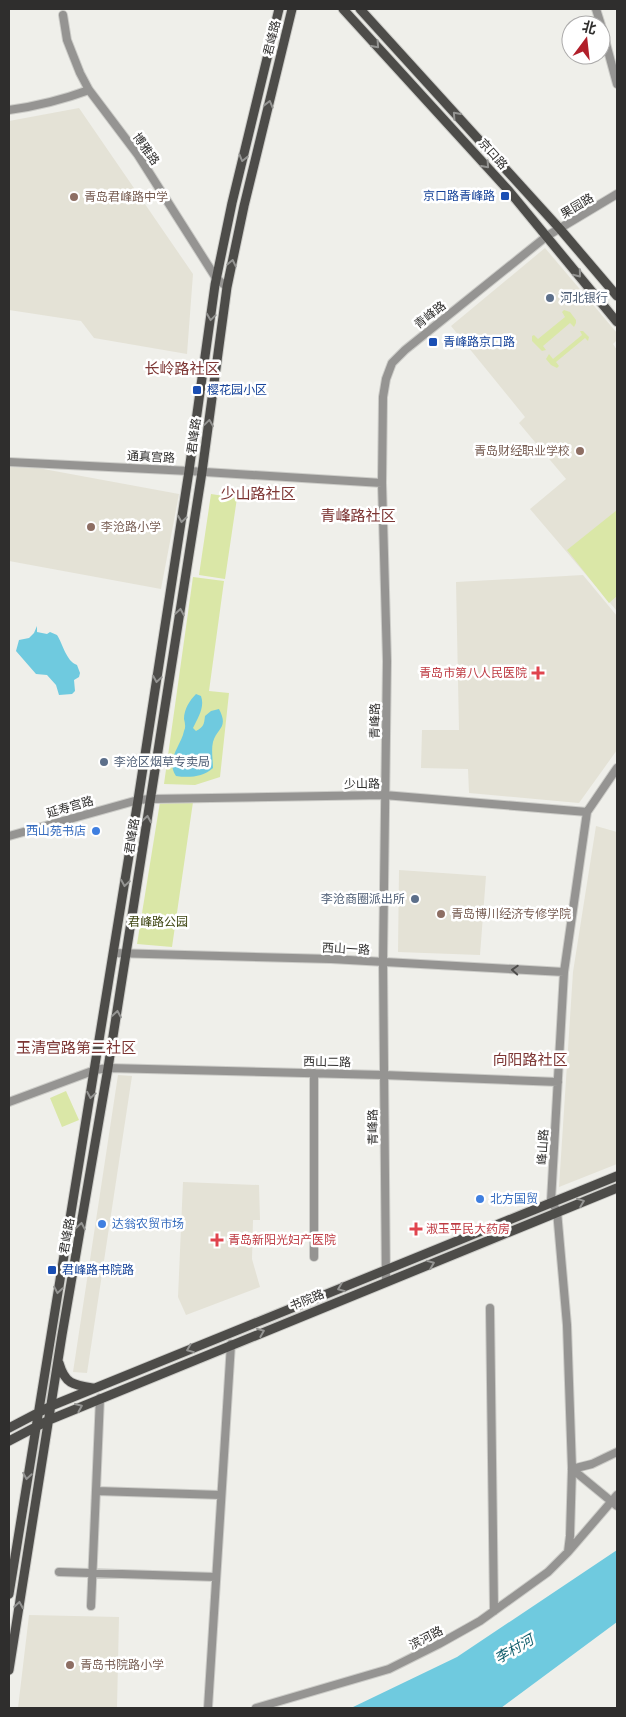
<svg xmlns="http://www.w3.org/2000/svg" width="626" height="1717" viewBox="0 0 626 1717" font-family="Overpass,'Noto Sans SC',sans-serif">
<rect width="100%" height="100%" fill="#efefea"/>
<path fill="#e4e2d6" d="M79 108 193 274 187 354 94 338 81 321 9 310V121Z
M545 248 617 333V340L613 344 617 350V609L616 610 530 509 566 479 519 423 525 417 451 326Z
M9 467 38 468 179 494 161 589 9 561Z
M583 575 617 616V750L579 803 469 793 468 769 421 768 422 730H459L456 582Z
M596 826 617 832V1164L559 1187 573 972Z
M399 870 486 876 480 955 398 952Z
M118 1075 132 1076 87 1373 73 1372Z
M183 1182 259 1185 260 1220H253L252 1259 260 1287 186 1315 178 1297Z
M29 1615 119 1617 117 1708H18Z"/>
<path fill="#dae7a7" d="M564 310 570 312 576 320V323L574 327 570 323 543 346 546 350 542 351 532 341V336L534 335 538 339 565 317 562 312Z
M580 331H583L589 337 588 341 585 338 556 362 559 366 557 368 551 365 546 359 549 354 553 359 582 335Z
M211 494 237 498 225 579 199 575Z
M617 510V596L609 603 567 550Z
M193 577 224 581 209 691 229 693 220 777 195 785 164 784Z
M160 802H193L172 947 137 944Z
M66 1091 79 1120 62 1127 50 1098Z"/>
<path fill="#6fcadf" d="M37 626V632L47 634 50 632 57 635C63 644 66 661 77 665L80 673 79 677 74 680 75 691 72 694 59 695 56 685 47 675 36 674 16 651 19 640 29 638 34 633Z
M196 694 201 696C205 707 198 718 193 728L196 731C204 727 204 724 205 716L211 711 219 709C229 728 217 728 213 742 211 750 213 760 213 768 203 777 189 778 176 776 165 760 181 746 184 731 186 727 185 723 184 719 184 709 190 700 196 694Z
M617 1550V1622L501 1708H351L457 1657Z"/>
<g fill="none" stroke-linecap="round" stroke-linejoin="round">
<defs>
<path id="minor" d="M596 9 601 25
M63 15 67 40 80 73 89 90 138 155 216 278 227 287
M601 25 617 84
M9 110C38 106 62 100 89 90
M9 462 189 471 382 483
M9 836 138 800 151 799 384 795 587 812
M113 953 331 959 564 972
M9 1102 95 1070 108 1068 383 1075 558 1082
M314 1257V1073
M386 1282 383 962 387 661 382 483 383 397 386 379 392 363 405 350 547 236 617 194
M490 1308 494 1611
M572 1469 617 1506
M572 1469 592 1464 617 1452
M96 1491 221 1495
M568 1552 617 1495
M59 1572 216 1577
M91 1606 100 1398
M208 1708 231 1344
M256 1708 389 1669 439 1644 480 1621 548 1572 568 1552 570 1536 572 1469 567 1325 557 1211 551 1201 564 972 587 812 617 768"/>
<path id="major" d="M343 9 509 191 617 322
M360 9 560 229 617 296
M59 1363C65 1384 73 1385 93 1388
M9 1428 51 1406 617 1176
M9 1441 49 1420 617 1188
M9 1594 138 800 189 471 215 285 232 203 279 9
M9 1670 62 1335 108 1068 202 472 227 287 244 206 292 9"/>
</defs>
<use href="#minor" stroke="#ccccc8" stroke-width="10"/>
<use href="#major" stroke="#ccccc8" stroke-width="11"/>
<use href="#minor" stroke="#959492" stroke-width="8"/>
<use href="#major" stroke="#4d4c49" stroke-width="9"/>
</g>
<defs><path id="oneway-chevron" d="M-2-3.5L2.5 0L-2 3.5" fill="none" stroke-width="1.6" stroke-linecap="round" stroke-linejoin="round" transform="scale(1.25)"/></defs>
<g stroke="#949492">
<use href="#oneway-chevron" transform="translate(376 45) rotate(48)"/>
<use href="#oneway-chevron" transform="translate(269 104) rotate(-76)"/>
<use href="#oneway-chevron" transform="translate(456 115) rotate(-132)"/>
<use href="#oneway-chevron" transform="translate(243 158) rotate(104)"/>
<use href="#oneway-chevron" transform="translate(486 165) rotate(48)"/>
<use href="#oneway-chevron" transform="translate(232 263) rotate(-78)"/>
<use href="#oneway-chevron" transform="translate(578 274) rotate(51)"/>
<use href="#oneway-chevron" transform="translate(211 317) rotate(98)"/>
<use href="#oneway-chevron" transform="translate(209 423) rotate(-82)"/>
<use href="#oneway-chevron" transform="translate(182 519) rotate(99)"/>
<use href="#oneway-chevron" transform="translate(180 612) rotate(-81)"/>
<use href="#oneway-chevron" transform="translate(157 679) rotate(99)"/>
<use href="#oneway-chevron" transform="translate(147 819) rotate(-81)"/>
<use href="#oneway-chevron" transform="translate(125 883) rotate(99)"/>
<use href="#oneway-chevron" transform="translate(117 1014) rotate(-81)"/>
<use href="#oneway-chevron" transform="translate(91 1095) rotate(100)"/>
<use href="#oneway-chevron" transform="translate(581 1202) rotate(-21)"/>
<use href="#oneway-chevron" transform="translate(81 1226) rotate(-80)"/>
<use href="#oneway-chevron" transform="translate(431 1264) rotate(-22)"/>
<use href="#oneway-chevron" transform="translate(341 1288) rotate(158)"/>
<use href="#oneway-chevron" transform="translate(58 1290) rotate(100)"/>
<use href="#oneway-chevron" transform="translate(261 1332) rotate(-22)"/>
<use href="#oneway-chevron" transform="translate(190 1349) rotate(158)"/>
<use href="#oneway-chevron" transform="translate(79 1407) rotate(-23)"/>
<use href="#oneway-chevron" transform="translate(27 1476) rotate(99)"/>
<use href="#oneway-chevron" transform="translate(19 1605) rotate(-81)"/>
</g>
<use stroke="#4e4d4b" href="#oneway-chevron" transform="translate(515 970) rotate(-177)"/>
<g fill="#1a4fb4" stroke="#fff" stroke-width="2">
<rect x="500" y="191" width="10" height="10" rx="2.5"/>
<rect x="428" y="337" width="10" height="10" rx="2.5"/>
<rect x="192" y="385" width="10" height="10" rx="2.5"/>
<rect x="47" y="1265" width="10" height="10" rx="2.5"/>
</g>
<g fill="#8d6e63" stroke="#fff" stroke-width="2">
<circle cx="74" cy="197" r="5"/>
<circle cx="580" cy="451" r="5"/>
<circle cx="91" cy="527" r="5"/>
<circle cx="441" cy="914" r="5"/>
<circle cx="70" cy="1665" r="5"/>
</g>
<g fill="#5c6f8a" stroke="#fff" stroke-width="2">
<circle cx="550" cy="298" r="5"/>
<circle cx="104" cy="762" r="5"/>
<circle cx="415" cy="899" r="5"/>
</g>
<g fill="#e0444e" stroke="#fff" stroke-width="2">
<path d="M535.5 665.5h5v5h5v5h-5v5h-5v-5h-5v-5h5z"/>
<path d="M413.5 1221.5h5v5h5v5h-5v5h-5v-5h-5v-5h5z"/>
<path d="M214.5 1232.5h5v5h5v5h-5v5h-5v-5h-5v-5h5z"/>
</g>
<g fill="#3f7fe0" stroke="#fff" stroke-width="2">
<circle cx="96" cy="831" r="5"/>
<circle cx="480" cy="1199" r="5"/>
<circle cx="102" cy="1224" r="5"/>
</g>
<g text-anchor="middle" stroke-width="5" stroke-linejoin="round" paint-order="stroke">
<g font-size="12" fill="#2f2e2d" stroke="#fff">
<text transform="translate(272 38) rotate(-76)" y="4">君峰路</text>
<text transform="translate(146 149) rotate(55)" y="4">博雅路</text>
<text transform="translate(493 154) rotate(48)" y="4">京口路</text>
<text transform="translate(577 206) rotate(-31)" y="4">果园路</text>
<text transform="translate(430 315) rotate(-38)" y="4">青峰路</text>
<text transform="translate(194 436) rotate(-82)" y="4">君峰路</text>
<text transform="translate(151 457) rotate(3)" y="4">通真宫路</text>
<text transform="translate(375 721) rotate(-89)" y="4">青峰路</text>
<text transform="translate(362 784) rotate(-1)" y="4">少山路</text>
<text transform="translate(70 807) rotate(-16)" y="4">延寿宫路</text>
<text transform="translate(132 836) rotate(-81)" y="4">君峰路</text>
<text transform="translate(346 949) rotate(3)" y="4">西山一路</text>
<text transform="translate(327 1062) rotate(1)" y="4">西山二路</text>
<text transform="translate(373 1127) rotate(-91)" y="4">青峰路</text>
<text transform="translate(543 1147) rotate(-87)" y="4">峰山路</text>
<text transform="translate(67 1236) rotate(-80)" y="4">君峰路</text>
<text transform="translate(307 1300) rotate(-22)" y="4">书院路</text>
<text transform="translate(426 1638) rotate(-27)" y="4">滨河路</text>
</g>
<g font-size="12" fill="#164399" stroke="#fff" text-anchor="start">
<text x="495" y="200" text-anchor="end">京口路青峰路</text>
<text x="443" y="346">青峰路京口路</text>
<text x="207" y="394">樱花园小区</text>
<text x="62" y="1274">君峰路书院路</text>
</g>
<g font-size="12" fill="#785e54" stroke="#fff" text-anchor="start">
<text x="84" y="201">青岛君峰路中学</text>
<text x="570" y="455" text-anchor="end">青岛财经职业学校</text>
<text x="101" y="531">李沧路小学</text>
<text x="451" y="918">青岛博川经济专修学院</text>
<text x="80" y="1669">青岛书院路小学</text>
</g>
<g font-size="12" fill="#4e5e75" stroke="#fff" text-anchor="start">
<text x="560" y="302">河北银行</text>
<text x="114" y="766">李沧区烟草专卖局</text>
<text x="405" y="903" text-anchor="end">李沧商圈派出所</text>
</g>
<g font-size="12" fill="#be3a42" stroke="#fff" text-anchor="start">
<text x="527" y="677" text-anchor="end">青岛市第八人民医院</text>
<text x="426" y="1233">淑玉平民大药房</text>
<text x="228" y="1244">青岛新阳光妇产医院</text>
</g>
<g font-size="12" fill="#366cbe" stroke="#fff" text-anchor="start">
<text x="86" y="835" text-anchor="end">西山苑书店</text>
<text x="490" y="1203">北方国贸</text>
<text x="112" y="1228">达翁农贸市场</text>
</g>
<g font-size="12" fill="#3e4612" stroke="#fff">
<text x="158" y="926">君峰路公园</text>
</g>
<g font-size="14" font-style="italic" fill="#15616f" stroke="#fff">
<text transform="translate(514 1649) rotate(-30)" y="5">李村河</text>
</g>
<g font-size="15" fill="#7d3634" stroke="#fff">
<text x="182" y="374">长岭路社区</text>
<text x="258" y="499">少山路社区</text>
<text x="358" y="521">青峰路社区</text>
<text x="76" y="1053">玉清宫路第二社区</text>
<text x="530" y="1065">向阳路社区</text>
</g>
</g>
<rect width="626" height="1717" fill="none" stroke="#2f2e2d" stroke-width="20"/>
<g transform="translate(586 40) rotate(15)"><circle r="24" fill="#ffffff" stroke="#acabab"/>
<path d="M0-4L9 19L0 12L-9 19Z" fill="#b11f2a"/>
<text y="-8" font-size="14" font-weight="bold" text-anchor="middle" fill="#2f2e2d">北</text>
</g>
</svg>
